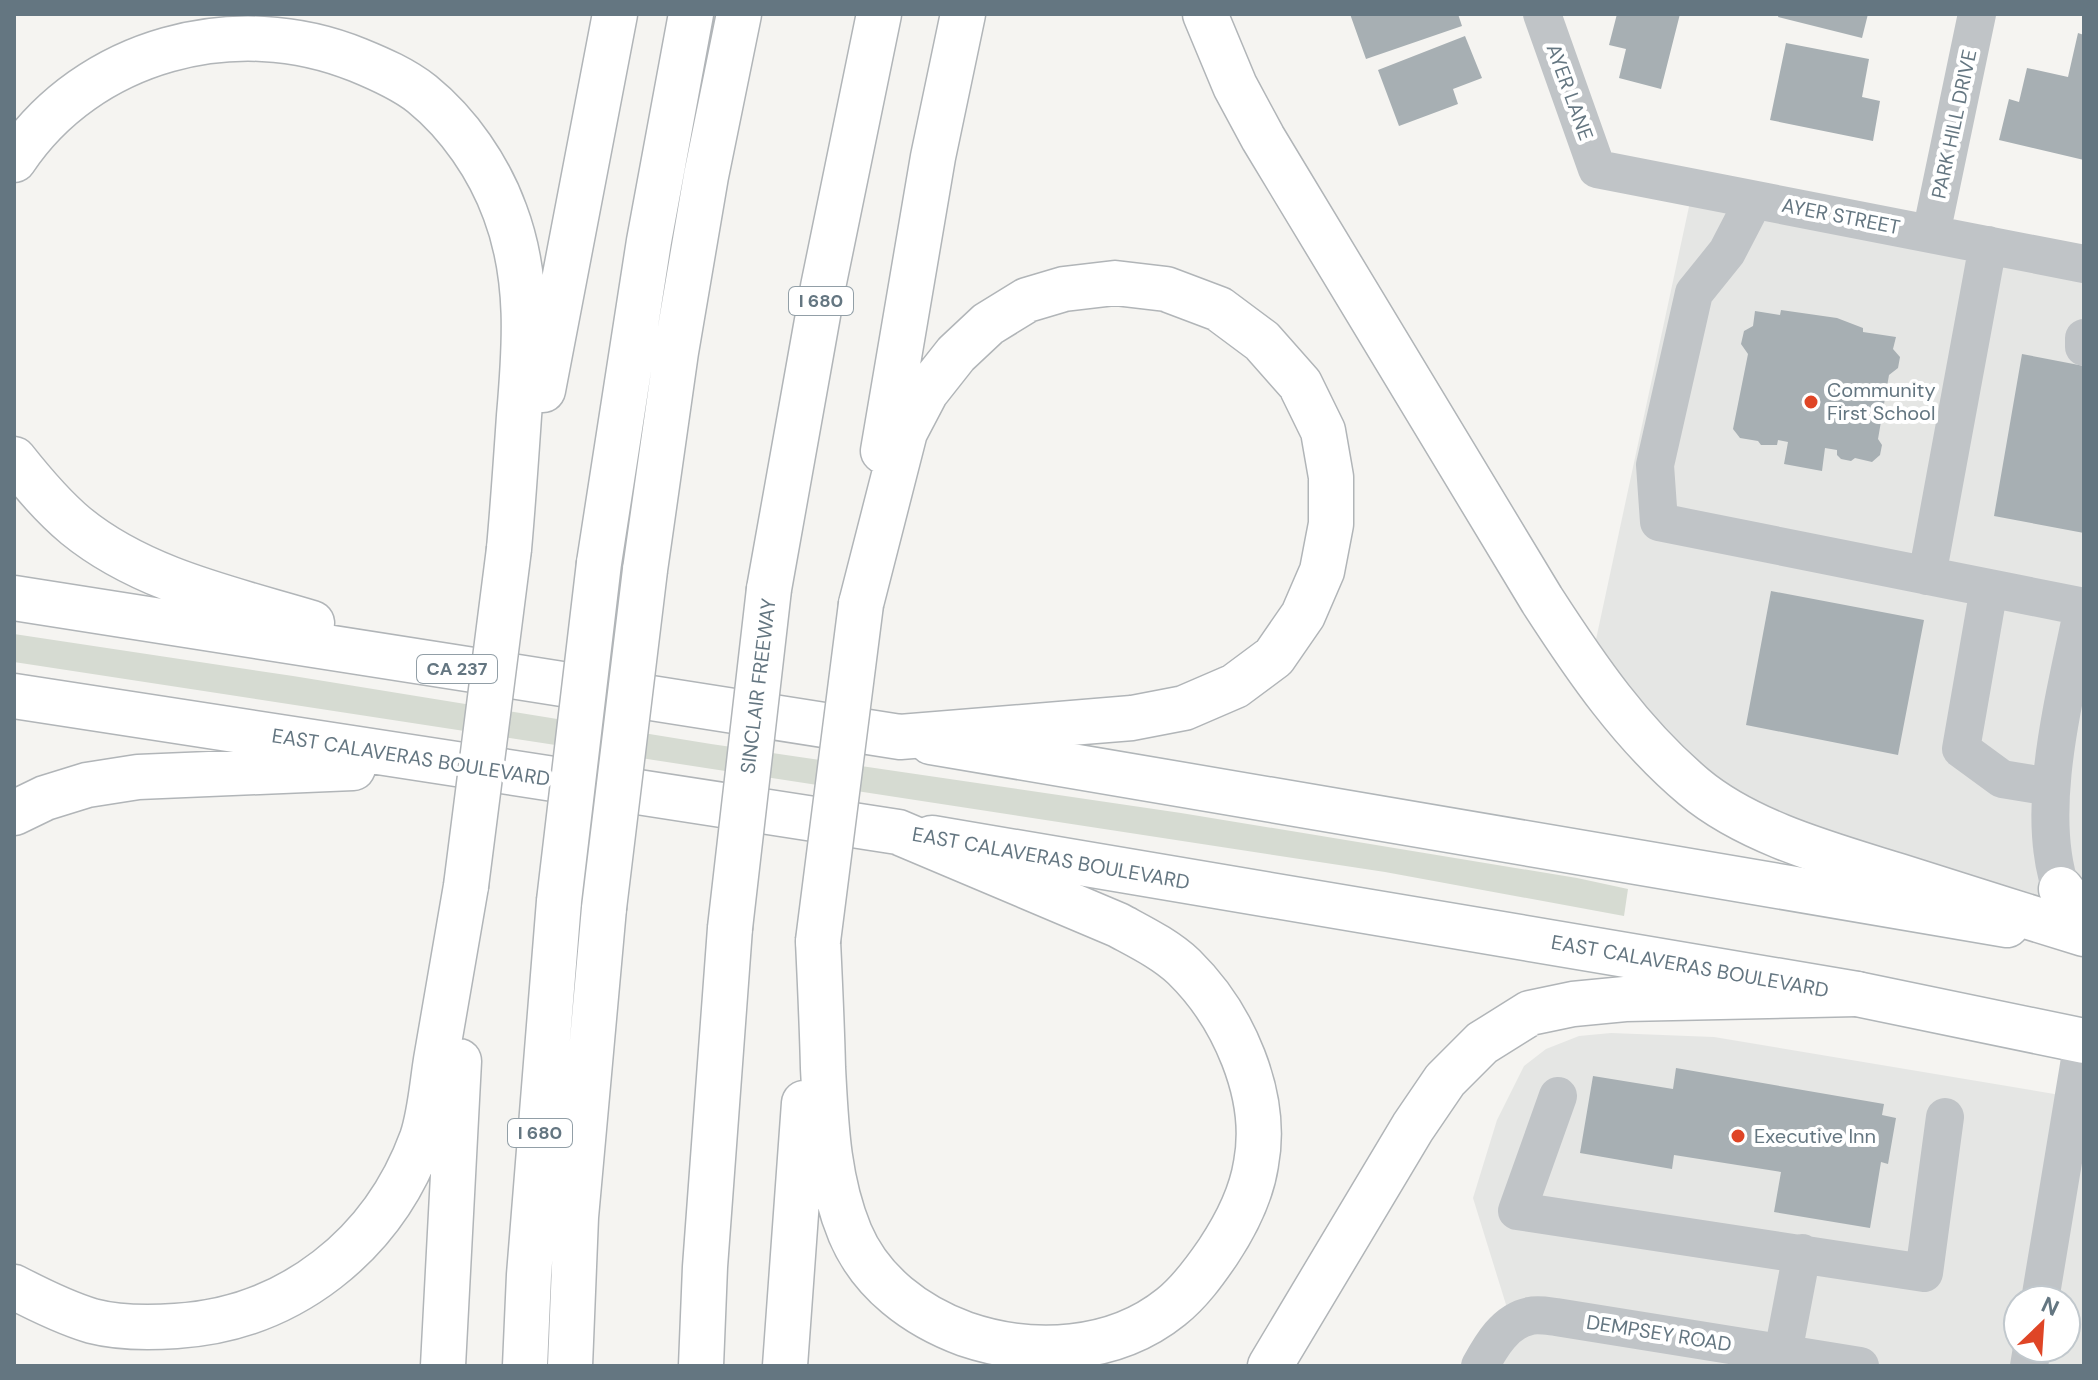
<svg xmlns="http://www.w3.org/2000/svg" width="2098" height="1380" viewBox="0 0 2098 1380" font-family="'DM Sans',sans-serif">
<rect width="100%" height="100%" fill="#f5f4f1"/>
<path fill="#e5e6e4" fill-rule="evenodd" d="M1693 188 2084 264V934L1749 821 1589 672Z
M1611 1033 1714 1037 2084 1099V1366H1480L1512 1324 1473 1198 1497 1120 1524 1066 1546 1049 1579 1036ZM2018 1300H2066V1348H2018Z"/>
<path fill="#d6dbd2" d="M14 634 293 676 711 744 1181 813 1577 878 1628 889 1624 916 1385 872 14 662Z"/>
<path fill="#a7afb3" d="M1350 14H1458L1462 26 1366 59Z
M1617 14H1680L1661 89 1619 78 1626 49 1609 45Z
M1779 14H1868L1862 38 1778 17Z
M2078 33 2084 35V160L1999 140 2009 99 2019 102 2027 68 2068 77Z
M1465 36 1482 78 1453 89 1458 104 1399 126 1378 70Z
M1786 43 1869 59 1862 97 1880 101 1873 141 1770 120Z
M1781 310 1837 318 1863 328V332L1896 337 1893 349 1900 357 1898 368 1889 375 1878 439 1882 445 1880 455 1872 462 1855 458 1851 461 1841 459 1837 455V450L1825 448 1822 471 1784 464 1788 442 1778 440 1777 445H1761L1758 441 1740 438 1733 429 1748 354 1741 344 1744 331 1753 326 1755 311 1780 315Z
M2022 354 2084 366V533L1994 516Z
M1771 591 1924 620 1898 755 1746 725Z
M1676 1068 1884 1104 1882 1115 1896 1118 1888 1164 1881 1162 1870 1228 1774 1212 1781 1172 1674 1155 1672 1169 1580 1153 1593 1076 1673 1089Z"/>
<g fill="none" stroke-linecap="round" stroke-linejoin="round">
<defs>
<path id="major" d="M931 742 2007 925
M932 838 1857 994 2084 1041
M2061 889 2084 919"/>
<path id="highway" d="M1205 14 1235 86 1263 138 1542 600C1586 668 1631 734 1694 787 1749 833 1832 855 1899 876 1961 896 2022 915 2084 934
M14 160C88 49 236 10 358 60 380 69 403 79 422 94 459 124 489 168 505 212 530 278 525 347 519 416 516 460 513 505 509 549
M543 390 615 14
M883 451 933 157 963 14
M14 459C33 483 52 506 76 526 142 580 232 599 312 623
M599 563 649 241 691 14
M645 570 676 352 706 176 739 14
M769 589 823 287 879 14
M14 598 900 737 1132 718 1184 708 1235 686 1274 657 1303 615 1322 571 1331 524V477L1323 431 1300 384 1262 341 1219 309 1166 289 1115 283 1064 289 1027 300 988 324 956 354 926 392 905 432 861 604
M14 696 898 832 1118 925C1140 937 1165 949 1184 967 1233 1015 1269 1095 1256 1164 1251 1196 1236 1225 1218 1252 1205 1271 1190 1292 1171 1307 1114 1353 1032 1357 965 1334 916 1316 871 1283 850 1233 828 1180 826 1125 823 1068 822 1026 820 983 818 941
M14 813 45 798 87 785 138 777 353 768
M14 1287C39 1300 65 1313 92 1321 119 1328 148 1328 176 1326 290 1319 383 1245 422 1138 430 1114 432 1085 436 1060 446 1002 456 944 466 886
M443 1366 459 1061
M525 1366 529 1275 559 901
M570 1366 576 1217 604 908
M701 1366 705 1267 730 928
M785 1366 804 1103
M1270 1366 1413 1127 1445 1080 1482 1043 1530 1013 1573 1004 1625 999 1857 994"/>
</defs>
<use href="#major" stroke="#b1b6b9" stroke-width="47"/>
<use href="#highway" stroke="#b1b5b8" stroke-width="47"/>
<path stroke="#c0c4c7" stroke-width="38" d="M1542 14 1597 169 2084 264
M1754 200 1727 252 1694 293 1655 465 1659 522 2084 607
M1931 234 1977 14
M2084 338V347
M1927 576 1988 245
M1989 588 1961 749 2002 779 2050 787
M2061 889C2033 808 2067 690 2083 607
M1558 1096 1517 1211 1924 1273 1945 1117
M2040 1300 2083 1041
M1783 1353 1802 1253
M1480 1366C1491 1346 1505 1321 1530 1316 1538 1314 1548 1316 1556 1317L1860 1366
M2029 1366 2032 1348"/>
<use href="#major" stroke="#fff" stroke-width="44"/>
<use href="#highway" stroke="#fff" stroke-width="44"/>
<defs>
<path id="highway-bridge" d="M466 886 509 549
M559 901 599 563
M604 908 645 570
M730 928 769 589
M818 941 861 604"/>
</defs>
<use href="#highway-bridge" stroke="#b1b5b8" stroke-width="47" stroke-linecap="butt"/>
<use href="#highway-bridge" stroke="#fff" stroke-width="44"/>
</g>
<g fill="#df4526" stroke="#fff" stroke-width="3">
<circle cx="1811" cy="402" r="8"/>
<circle cx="1738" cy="1136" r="8"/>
</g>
<g text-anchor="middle" stroke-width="8" stroke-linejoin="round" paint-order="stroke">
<g fill="#fff" stroke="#929fa7" stroke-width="2">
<rect x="789" y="287" width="64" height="28" rx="6"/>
<rect x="417" y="655" width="80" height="28" rx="6"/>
<rect x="508" y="1119" width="64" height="28" rx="6"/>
</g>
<g font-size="18" font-weight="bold" fill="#647681">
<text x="821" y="307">I 680</text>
<text x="457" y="675">CA 237</text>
<text x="540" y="1139">I 680</text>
</g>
<g font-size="20" fill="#647681" stroke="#fff">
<text transform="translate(1570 92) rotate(70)" y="7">AYER LANE</text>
<text transform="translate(1954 124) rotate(-78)" y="7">PARK HILL DRIVE</text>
<text transform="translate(1841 216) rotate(11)" y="7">AYER STREET</text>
<text transform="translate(758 686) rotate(-83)" y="7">SINCLAIR FREEWAY</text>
<text transform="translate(411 757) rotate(9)" y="7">EAST CALAVERAS BOULEVARD</text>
<text transform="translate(1051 858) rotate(10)" y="7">EAST CALAVERAS BOULEVARD</text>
<text transform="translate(1690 966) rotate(10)" y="7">EAST CALAVERAS BOULEVARD</text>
<text transform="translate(1659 1333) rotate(9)" y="7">DEMPSEY ROAD</text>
</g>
<g font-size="20" fill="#647681" stroke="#fff" text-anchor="start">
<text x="1827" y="397">Community<tspan x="1827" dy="23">First School</tspan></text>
<text x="1754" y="1143">Executive Inn</text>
</g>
</g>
<rect width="2098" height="1380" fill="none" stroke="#647681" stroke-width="32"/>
<g transform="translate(2042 1324) rotate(25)"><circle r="38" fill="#ffffff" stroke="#c1c8cd" stroke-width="2"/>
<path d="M0-6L14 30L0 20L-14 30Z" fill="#df4526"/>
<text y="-12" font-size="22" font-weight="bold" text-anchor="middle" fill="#647681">N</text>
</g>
</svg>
